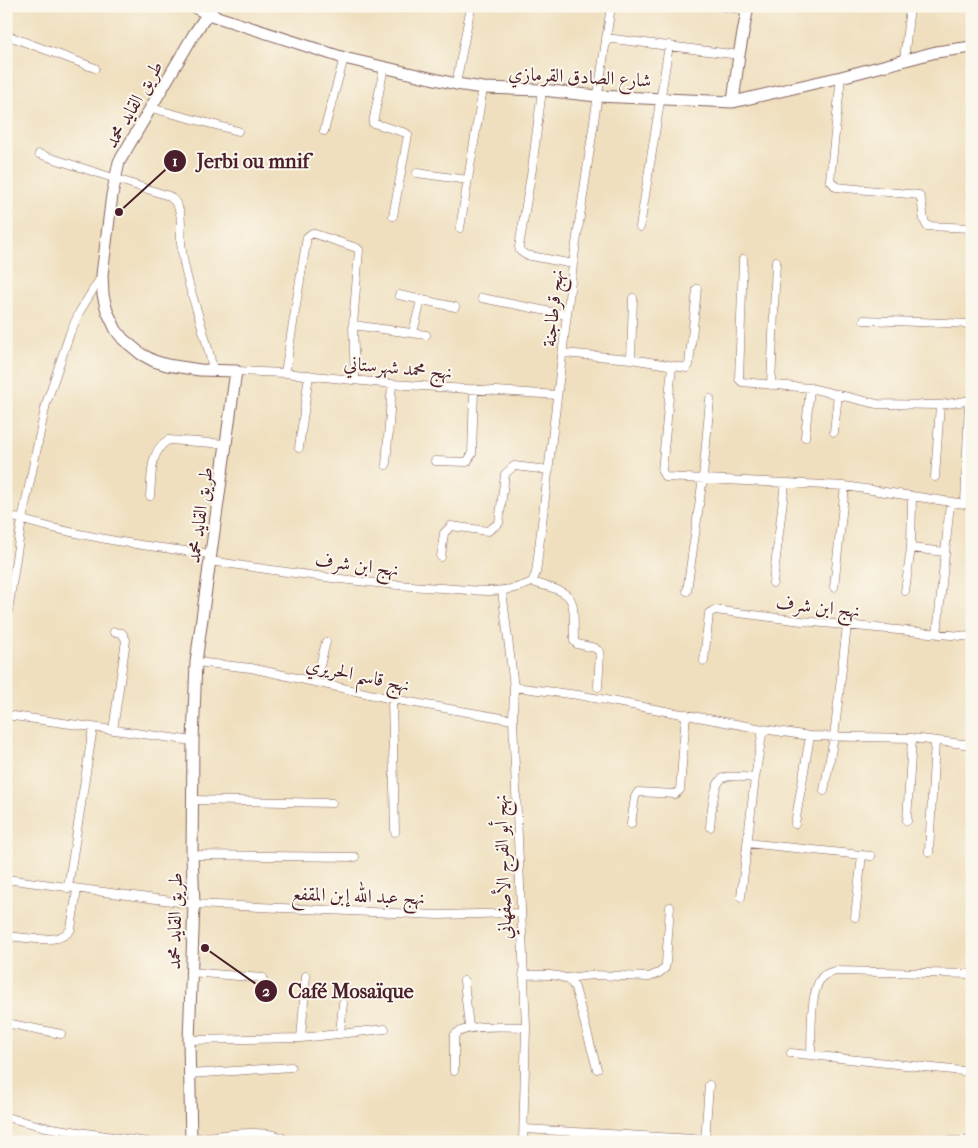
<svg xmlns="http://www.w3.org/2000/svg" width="978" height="1148" viewBox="0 0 978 1148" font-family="'IM FELL French Canon',Amiri,serif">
<rect width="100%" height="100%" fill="#fbf7ec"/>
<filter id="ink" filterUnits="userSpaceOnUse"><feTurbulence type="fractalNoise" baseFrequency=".02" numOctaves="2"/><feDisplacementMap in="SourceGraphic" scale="10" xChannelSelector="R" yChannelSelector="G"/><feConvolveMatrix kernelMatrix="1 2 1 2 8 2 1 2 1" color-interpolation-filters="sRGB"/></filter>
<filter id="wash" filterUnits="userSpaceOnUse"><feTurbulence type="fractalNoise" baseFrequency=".0096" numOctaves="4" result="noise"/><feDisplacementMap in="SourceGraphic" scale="20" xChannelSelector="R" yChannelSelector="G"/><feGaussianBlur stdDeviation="1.12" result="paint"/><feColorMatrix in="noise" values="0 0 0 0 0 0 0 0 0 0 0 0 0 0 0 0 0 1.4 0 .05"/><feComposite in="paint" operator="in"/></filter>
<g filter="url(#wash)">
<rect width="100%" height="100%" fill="#efdfbe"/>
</g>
<g filter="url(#ink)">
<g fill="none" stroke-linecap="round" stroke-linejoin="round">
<defs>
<path id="street" d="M386 6 404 8 408 6
M721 6 747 10
M6 35 95 68
M606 38 739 55
M904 60 910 6
M384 67 373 123 406 133 408 135 393 216
M841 77 830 180 836 187 919 195C925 204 920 217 927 226L972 228
M456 84 469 16 472 6
M542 90 532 169 519 247 520 251 526 255 573 264
M151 108 238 131
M324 131 344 58
M39 154 169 196C185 208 180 224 181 242 184 284 206 328 213 371
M417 173 468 180
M640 227 669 45
M460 228 483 88
M743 259 739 379 742 382 810 388 877 404 940 405 972 400
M399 295 455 307
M482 298 567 315
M864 320 972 324
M353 325 426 335
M413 333 421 300
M563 353 631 359 687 368 689 365 697 289
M631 359 633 298
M672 366 662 471 665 477 845 486 965 504 969 400
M236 371 285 373 392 384 557 395
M285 373 307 237 312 233 357 248 359 250 353 325 355 380
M771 385 776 261
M834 432 838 394
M805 437 810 388
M299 448 309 375
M435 461 467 462 472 454 474 389
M386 465 392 384
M935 477 940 405
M150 496C152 476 149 452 168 440L227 444
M6 515C73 536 141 546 211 554
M911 548 945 552
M441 557 444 533 451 526 488 531 499 523 505 474 514 466 549 470
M210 561C287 572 364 584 442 588 474 590 502 596 532 582L536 573 573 264 611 6
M532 582C579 595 573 595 574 641L577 644 595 648 600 652 598 687
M773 583 785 483
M834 587 845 486
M502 591 514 687 513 720 526 1027 523 1142
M687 591 703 477 710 399
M905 591 911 548 912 497
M6 624 22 520 46 404 70 333 80 311 101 277
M937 634 950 503
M704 661 709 613 715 610 802 621 972 637
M196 662 251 668 392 699 513 720
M316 681 326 642
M514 687 578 695 763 729 810 736 912 738 972 745
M392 699 395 832
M6 715 193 741
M113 730 126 640 122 633 114 632
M824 791 834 737 847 626
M193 800 332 803
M907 821 912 738
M631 824 635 797 638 792 675 794 680 790 686 714
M795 824 810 736
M710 827C711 816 713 783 723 778 731 774 747 778 755 778
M747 843 871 856
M929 852 935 741
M192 855 355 857
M6 879 194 904 438 915 520 913
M68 888 93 728
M741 897 755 778 763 729
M971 898 972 837
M855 917 862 855
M6 936C24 937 60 946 71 929L77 890
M190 972 263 978
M523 975C539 975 568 971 575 988L597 1069
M567 978 592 975 649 977 659 973 665 968 666 963 670 907
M464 981 469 1027
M6 1023 61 1034
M340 1033 343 1003
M301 1038 306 976
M189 1040 301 1038 385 1029
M791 1053 972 1072
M811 1055C812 1035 809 992 822 977 826 973 831 972 836 971L972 974
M454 1071V1036C463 1023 510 1027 526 1027
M190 1074 291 1067
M6 1117 45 1127 147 1142
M525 1129 744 1142
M190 1139C213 1137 272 1125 288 1142
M705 1140 709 1085
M938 1141H972"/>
<path id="secondary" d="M192 6 208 14 344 58 456 84 483 88 542 90 597 96 733 102 841 77 936 52 972 47
M733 102 739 55 748 6
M191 1142 189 1040 194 904 192 855 193 741 196 662 236 371 200 370 167 365 154 361 141 354 123 339 116 330 107 311 103 295 102 275 112 195 119 162 194 34 213 6"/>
</defs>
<use href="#street" stroke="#84625e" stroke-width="9"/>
<use href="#secondary" stroke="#84625e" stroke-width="13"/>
<use href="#street" stroke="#fff" stroke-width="8"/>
<use href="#secondary" stroke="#fff" stroke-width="11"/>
</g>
</g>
<g text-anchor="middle" stroke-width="4" stroke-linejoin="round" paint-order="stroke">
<g font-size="19" fill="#4a1f2b" stroke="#fbf7ec">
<text transform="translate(580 76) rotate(3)" y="7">شارع الصادق القرمازي</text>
<text transform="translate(133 104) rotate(-60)" y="7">طريق القايد محمد</text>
<text transform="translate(552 308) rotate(-84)" y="7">نهج قرطاجنة</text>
<text transform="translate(398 367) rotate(5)" y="7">نهج محمد شهرستاني</text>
<text transform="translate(199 515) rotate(-82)" y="7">طريق القايد محمد</text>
<text transform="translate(357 564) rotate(7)" y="7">نهج ابن شرف</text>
<text transform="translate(818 606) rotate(6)" y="7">نهج ابن شرف</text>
<text transform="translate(358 674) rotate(12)" y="7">نهج قاسم الحريري</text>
<text transform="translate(502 867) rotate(-92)" y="7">نهج أبو الفرج الأصفهاني</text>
<text transform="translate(358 895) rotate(2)" y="7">نهج عبد الله إبن المقفع</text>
<text transform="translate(174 921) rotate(-89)" y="7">طريق القايد محمد</text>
</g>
</g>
<path fill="none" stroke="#4a1f2b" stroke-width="2" d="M119 212L175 161M205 948L266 991"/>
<g fill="#4a1f2b" stroke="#fbf7ec" stroke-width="2">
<circle cx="119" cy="212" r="5"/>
<circle cx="205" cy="948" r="5"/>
<circle cx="175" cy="161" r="12"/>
<circle cx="266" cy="991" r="12"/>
</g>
<g font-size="15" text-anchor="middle" font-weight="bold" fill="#fff">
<text x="175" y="166">1</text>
<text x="266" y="996">2</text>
</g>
<g font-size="20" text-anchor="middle" font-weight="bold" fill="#4a1f2b" stroke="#fbf7ec" stroke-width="4" stroke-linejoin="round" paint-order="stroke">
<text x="253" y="168">Jerbi ou mnif</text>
<text x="351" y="998">Café Mosaïque</text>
</g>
<rect width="978" height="1148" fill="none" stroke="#fbf7ec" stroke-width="25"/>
</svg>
